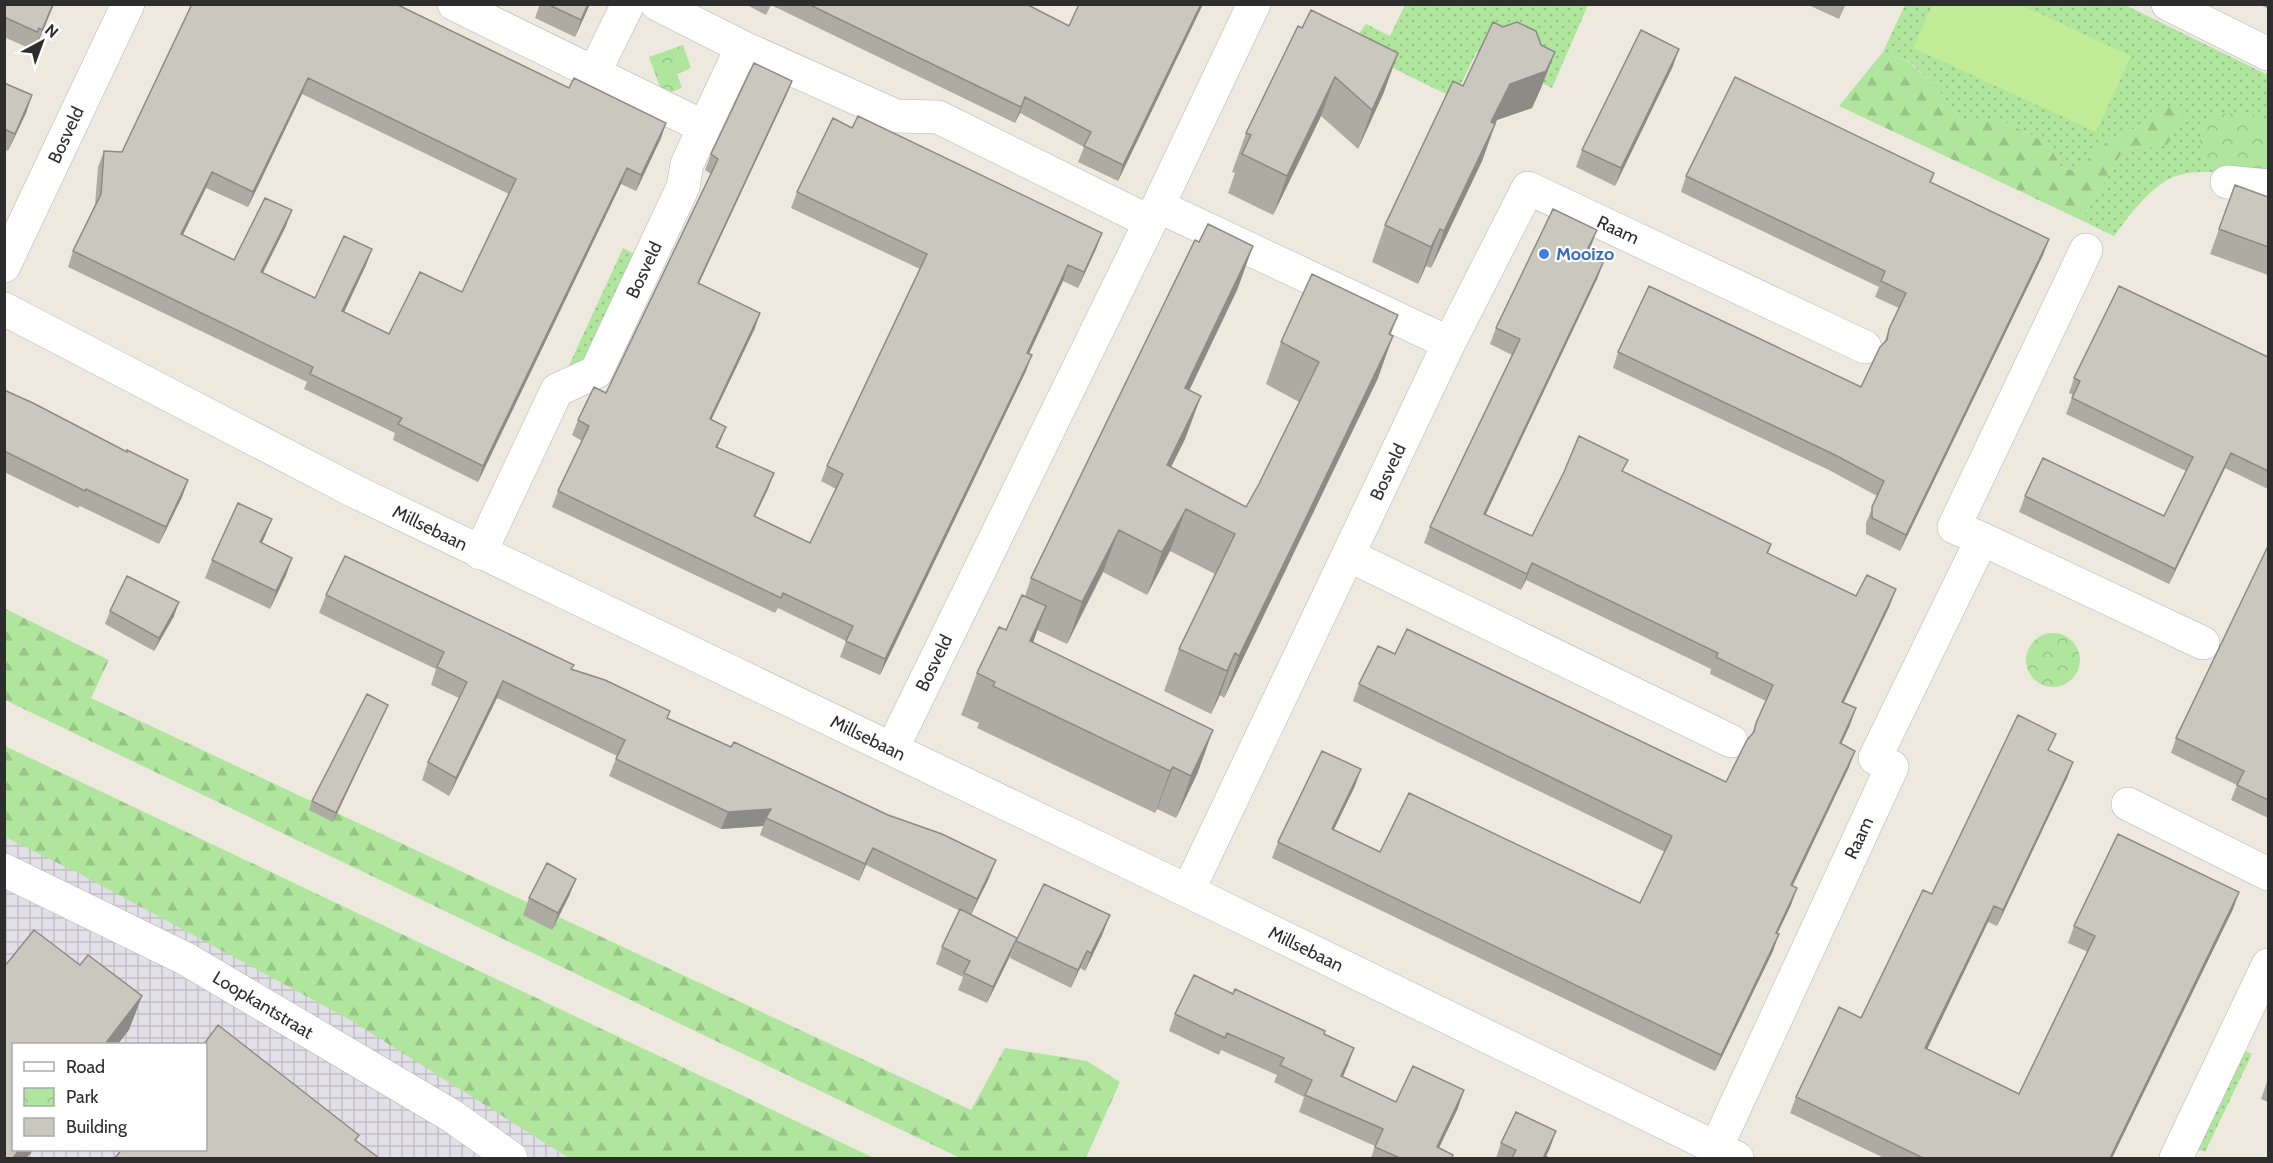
<svg xmlns="http://www.w3.org/2000/svg" width="2273" height="1163" viewBox="0 0 2273 1163" font-family="Cabin,sans-serif">
<defs>
<pattern id="industrial-grid" width="8" height="8" patternUnits="userSpaceOnUse" patternTransform="scale(1.5)"><rect width="8" height="8" fill="#e2e0e7"/><path d="M0 4h8M4 0v8" fill="none" stroke="#c2c0c6"/></pattern>
<pattern id="grass-dots" width="8" height="8" patternUnits="userSpaceOnUse" patternTransform="scale(1.5)"><rect width="8" height="8" fill="#afe59c"/><path d="M2 2h.1M6 6h.1" fill="none" stroke="#97c587" stroke-width="1.8" stroke-linecap="round"/></pattern>
<pattern id="forest-firs" width="22" height="20" patternUnits="userSpaceOnUse" patternTransform="scale(1.5)"><rect width="22" height="20" fill="#afe59c"/><path d="M5 1l3.5 6h-7zM16 11l3.5 6h-7z" fill="#97c587"/></pattern>
<pattern id="park-crowns" width="20" height="18" patternUnits="userSpaceOnUse" patternTransform="scale(1.5)"><rect width="20" height="18" fill="#afe59c"/><path d="M2 6a3 3 0 1 1 6 0M12 15a3 3 0 1 1 6 0" fill="none" stroke="#97c587"/></pattern>
</defs>
<rect width="100%" height="100%" fill="#eee9df"/>
<path fill="url(#industrial-grid)" fill-rule="evenodd" d="M4 796 813 1158H5ZM14 1044H206V1150H14Z"/>
<path fill="url(#grass-dots)" d="M1405 5H1588L1552 88 1477 51 1454 98 1344 44 1358 35 1366 24 1390 36Z
M1905 5H2125L2268 75V122L2242 113 2200 151 2214 172C2201 172 2189 171 2176 176 2153 183 2128 217 2114 236L2081 220 2124 149 2167 145 2186 107H2155L2141 126 2110 139 2076 171 2061 167 2049 144 2003 121H1961L1936 87 1910 62 1883 52Z
M623 248 640 257 593 362 566 372Z
M2243 1050 2252 1054 2205 1152 2195 1148Z"/>
<path fill="url(#forest-firs)" d="M1883 52 1909 62 1936 87 1961 121H2003L2049 144 2061 167 2075 171 2110 139 2141 126 2155 107H2187L2167 145 2124 149 2081 220 1839 106Z
M4 608 109 660 91 698 971 1110 1005 1048 1087 1061 1120 1082 1086 1158H960L5 700Z
M4 746H5L874 1158H569L352 1021 82 875 5 837Z"/>
<path fill="url(#park-crowns)" d="M683 45 691 68 677 74 682 88 663 95 649 57Z
M2242 113 2268 122V171L2214 172 2200 151V131L2206 120 2219 114Z
M2026 660a27 27 0 1 1 54 0a27 27 0 1 1-54 0Z"/>
<path fill="#c2ec98" d="M2019 4 2131 56 2096 132 1913 48 1932 5Z"/>
<g fill="none" stroke-linecap="round" stroke-linejoin="round">
<defs>
<path id="street" d="M454 4 704 127
M657 4 742 47 896 116 938 117 1150 222
M2168 4 2268 54
M594 73 628 4
M2227 182 2268 186
M1158 206 1254 4
M4 266 128 4
M4 309 354 491 1188 891 1737 1158
M1449 343 1528 188 1865 347
M1982 539 1954 527 2086 250
M480 553 557 390 596 372 683 187 687 164 742 47
M1348 555 1731 741
M892 749 1158 206 1449 343 1188 891
M2128 804 2268 874
M1716 1148 1892 767 1875 758 1982 539 2203 643
M2176 1158 2268 965"/>
<path id="secondary" d="M4 870 186 959 452 1116 511 1158"/>
</defs>
<use href="#street" stroke="#b3b4c0" stroke-width="34"/>
<use href="#secondary" stroke="#b3b4c0" stroke-width="34"/>
<use href="#street" stroke="#fff" stroke-width="33"/>
<use href="#secondary" stroke="#fff" stroke-width="33"/>
</g>
<path fill="#aeaba3" fill-rule="evenodd" d="M4 4H54L36 47 33 45 31 49 4 37Z
M192 4 569 88 666 123 661 138 636 191 621 184 478 482 393 440 395 433 304 389 307 382 68 267 73 251 95 205 98 167 104 151 122 152ZM302 94 509 194 462 292 389 334 344 312 366 265 372 249 315 298 263 273 286 226 234 260 183 235 206 188 248 207Z
M540 4H590L575 37 535 18Z
M745 4H1026L1069 26 1079 4H1203L1118 181 1078 162 1084 147 1020 113 1015 123 771 5 766 15Z
M1806 4H1846L1839 19Z
M2259 4H2268V9Z
M1298 26 1384 92 1358 149 1321 116 1273 215 1228 193 1235 173 1232 172 1246 133Z
M1555 52 1541 88 1532 108 1497 120 1482 161 1431 268 1426 266 1418 284 1372 262 1385 225 1463 86Z
M1673 66 1615 186 1576 167 1582 150Z
M792 81 786 96 699 283 755 328 711 420 726 427 717 447 774 473 768 489 755 516 810 543 836 489 821 481 827 466 920 269 791 208 797 192 852 128 1102 233 1096 249 1078 288 1063 281 1029 354 1026 371 880 675 840 657 846 641 778 608 775 613 552 507 558 491 582 441 572 435 578 420 606 393 711 174 705 170 711 154Z
M4 83 32 95 26 113 8 151 4 149Z
M1934 173 1931 182 2049 239 2043 255 1900 551 1866 534V523L1877 496 1829 470 1613 368 1618 352 1861 387 1884 343 1889 329 1899 308 1875 297 1879 287 1681 192 1686 176Z
M2235 185 2268 197V275L2210 254Z
M1591 246 1587 255 1603 263 1597 279 1485 515 1532 536 1623 472 1771 544 1768 554 1856 596 1890 605 1844 702 1850 725 1841 744 1849 767 1792 886 1791 905 1777 934 1773 951 1715 1071 1272 858 1278 842 1355 786 1333 830 1380 852 1640 903 1665 852 1353 701 1359 684 1395 654 1726 782 1751 736 1756 723 1766 701 1710 674 1711 669 1526 580 1521 590 1424 543 1430 527 1512 355 1490 344 1496 328Z
M1238 288 1189 390 1201 396 1185 439 1171 467 1246 507 1259 484 1299 402 1266 384 1281 342 1398 315 1391 334 1378 378 1224 698 1220 695 1211 714 1164 691 1179 649 1215 574 1170 551 1147 595 1103 572 1067 644 1037 630 1033 643 1198 772 1176 818 1157 809 1155 813 977 728 979 723 961 715 977 673 1006 630 1025 596 1031 578Z
M2268 357V489L2225 468 2169 584 2019 512 2025 496 2164 516 2186 471 2066 414 2073 395 2069 393 2074 378Z
M4 390 127 452 188 480 182 497 159 544 80 506 78 508 4 472Z
M272 519 262 543 292 558 286 575 270 609 205 578 212 560Z
M2268 546V818L2231 800 2237 785 2171 753 2176 738Z
M326 595 572 669 667 718 989 878 971 915 1011 954 987 1003 958 990 963 977 936 964 942 947 960 911 866 865 859 881 760 835 763 826 721 829 609 776 617 756 497 698 449 796 422 780 428 762 459 698 431 685 436 669 319 613Z
M110 611 174 616 154 651 105 624Z
M384 714 333 822 309 810 312 801Z
M2050 751 2073 762 2067 778 1997 926 1988 922 1927 1049 2019 1094 2088 952 2068 943 2074 926 2239 892 2233 909 2112 1158H1884L1790 1113 1796 1097 1861 1018 1932 894Z
M576 879 569 896 552 930 523 915 529 898Z
M1103 933 1085 971 1080 968 1071 988 1010 958 1016 941Z
M1233 994 1324 1034 1354 1048 1343 1077 1396 1102 1458 1108 1439 1148 1452 1158H1371L1375 1146 1299 1112 1304 1097 1274 1082 1277 1075 1221 1050 1219 1055 1169 1031 1175 1014Z
M2268 1079V1102L2261 1099Z
M1501 1143 1550 1148 1546 1157 1549 1158H1496Z"/>
<path fill="#8d8b85" d="M53 4H54L36 47 42 30Z
M588 4H590L575 37 581 20Z
M1201 4H1203L1118 181 1123 165Z
M1679 49 1673 66 1615 186 1621 168Z
M1555 52 1541 88 1532 108 1497 120 1478 159 1491 122 1510 84Z
M1398 53 1384 92 1358 149 1372 110Z
M1335 77 1321 116 1273 215 1287 176Z
M308 78 302 94 248 207 253 192Z
M792 81 786 96 692 298 698 283Z
M32 95 26 113 8 151 15 134Z
M1025 97 1020 113 1015 123 1021 107Z
M666 123 661 138 636 191 641 175Z
M1495 124 1482 161 1431 268 1444 231Z
M627 168 621 184 478 482 483 466Z
M212 172 206 188 175 250 181 234Z
M292 210 286 226 255 288 261 272Z
M1440 229 1426 266 1418 284 1431 247Z
M1597 230 1591 246 1579 271 1585 254Z
M1102 233 1096 249 1078 288 1084 272Z
M2049 239 2043 255 1900 551 1906 535Z
M1253 246 1238 288 1170 431 1185 388Z
M372 249 366 265 337 327 342 311Z
M1603 263 1597 279 1478 531 1484 514Z
M1068 265 1063 281 1022 368 1027 353Z
M760 313 755 328 704 435 710 419Z
M1393 336 1378 378 1224 698 1239 656Z
M1032 355 1026 371 880 675 885 659Z
M1201 396 1185 439 1151 507 1167 465Z
M726 427 720 442 710 462 716 447Z
M2231 453 2225 468 2169 584 2175 569Z
M774 473 768 489 748 531 754 516Z
M188 480 182 497 159 544 166 527Z
M1186 509 1170 551 1147 595 1162 552Z
M272 519 265 536 254 559 260 542Z
M1119 530 1103 572 1067 644 1082 602Z
M292 558 286 575 270 609 276 591Z
M1532 563 1526 580 1521 590 1527 574Z
M1896 589 1890 605 1836 718 1842 702Z
M179 602 174 616 154 651 159 638Z
M1046 606 1031 648 1030 641Z
M1235 653 1220 695 1211 714 1227 671Z
M503 681 497 698 449 796 456 778Z
M388 705 384 714 333 822 336 813Z
M1856 708 1850 725 1834 760 1840 743Z
M1213 730 1198 772 1176 818 1191 776Z
M1855 751 1849 767 1785 902 1791 885Z
M2073 762 2067 778 1997 926 2003 910Z
M1173 767 1157 809 1155 813 1170 771Z
M1361 769 1355 786 1326 846 1332 829Z
M771 809 763 826 721 829 728 812Z
M873 848 866 865 859 881 865 864Z
M996 860 989 878 970 916 977 899Z
M576 879 569 896 552 930 558 913Z
M1797 888 1791 905 1770 949 1776 933Z
M2239 892 2233 909 2112 1158H2110Z
M1994 906 1988 922 1920 1064 1925 1048Z
M1110 915 1103 933 1085 971 1091 953Z
M1779 934 1773 951 1715 1071 1721 1055Z
M1017 938 1011 954 987 1003 993 987Z
M1087 951 1080 968 1071 988 1078 970Z
M142 996 129 1030 118 1044H105Z
M1354 1048 1348 1065 1335 1093 1341 1076Z
M1464 1090 1458 1108 1434 1158 1437 1147Z
M1556 1131 1550 1148 1545 1158H1543Z
M20 1149H34L27 1158H13Z"/>
<path fill="#cac7be" stroke="#8d8b85" stroke-width="1.5" fill-rule="evenodd" d="M4 4H53L42 30 39 28 37 32 4 17Z
M192 4H396L569 88 574 78 666 123 641 175 627 168 483 466 398 424 402 418 310 374 313 367 73 251 101 194 104 151 122 152ZM308 78 516 179 462 292 420 272 389 334 342 311 372 249 344 236 315 298 261 272 292 210 265 198 234 260 181 234 212 172 253 192Z
M547 4H588L581 20Z
M808 4H1026L1069 26 1079 4H1201L1123 165 1084 146 1091 132 1025 97 1021 107Z
M1311 10 1398 53 1372 110 1335 77 1287 176 1242 154 1251 135 1246 133 1298 26 1302 28Z
M1493 22 1503 27 1517 22 1536 31 1541 45 1555 52 1546 71 1510 84 1491 122 1495 124 1444 231 1440 229 1431 247 1385 225 1453 81 1463 86Z
M1641 30 1679 49 1621 168 1582 150Z
M754 63 792 81 698 283 760 313 710 419 726 427 716 447 774 473 754 516 810 543 843 474 827 466 927 254 797 192 833 118 852 128 858 116 1102 233 1084 272 1068 265 1027 353 1032 355 885 659 846 641 853 626 783 593 781 598 558 491 589 426 578 420 594 387 606 393 718 159 711 154Z
M1735 77 1934 173 1930 182 2049 239 1906 535 1872 518V507L1884 481 1835 455 1618 352 1649 286 1861 387 1880 347 1887 340 1889 329 1906 293 1881 281 1885 271 1686 176Z
M4 83 32 95 15 134 4 129Z
M2235 185 2268 197V247L2219 229Z
M1553 209 1597 230 1585 254 1603 263 1484 514 1532 536 1564 472 1579 436 1628 460 1622 471 1771 544 1767 553 1856 596 1867 575 1896 589 1842 702 1856 708 1840 743 1855 751 1791 885 1797 888 1776 933 1779 934 1721 1055 1278 842 1322 751 1361 769 1332 829 1380 852 1409 793 1640 903 1672 836 1359 684 1378 646 1395 654 1407 629 1726 782 1747 740 1754 732 1756 723 1773 685 1716 657 1718 653 1532 563 1527 574 1430 527 1520 339 1496 328Z
M1208 224 1253 246 1185 388 1201 396 1167 465 1246 507 1259 484 1319 362 1281 342 1312 274 1398 315 1389 334 1393 336 1291 549 1239 656 1235 653 1227 671 1179 649 1235 534 1186 509 1162 552 1119 530 1082 602 1031 578 1195 240 1199 242Z
M2119 286 2268 357V471L2231 453 2175 569 2025 496 2043 458 2164 516 2193 457 2072 398 2080 381 2074 378Z
M4 390 33 403 127 452V450L188 480 166 527 86 489 85 491 4 451Z
M238 503 272 519 260 542 292 558 276 591 212 560Z
M2268 546V800L2237 785 2244 771 2176 738Z
M345 556 574 665 571 669 605 680 670 711 667 718 731 747 734 742 888 815 942 834 996 860 977 899 873 848 865 864 766 818 771 809 728 812 616 759 625 740 503 681 456 778 428 762 467 682 437 667 444 652 326 595Z
M127 576 179 602 159 638 110 611Z
M1022 595 1046 606 1030 641 1213 730 1191 776 1173 767 1170 771 993 686 995 682 977 673 999 627 1006 630Z
M367 694 388 705 336 813 312 801Z
M2018 715 2056 734 2048 750 2073 762 2003 910 1994 906 1925 1048 2019 1094 2095 936 2074 926 2118 834 2239 892 2110 1158H1923L1796 1097 1839 1007 1861 1018 1923 890 1932 894Z
M547 863 576 879 558 913 529 898Z
M1044 884 1110 915 1091 953 1087 951 1078 970 1016 941Z
M960 909 1017 938 993 987 964 973 970 961 942 947Z
M34 930 80 965 88 955 142 996 105 1044H14V1149H20L13 1158H4V967Z
M1194 975 1233 994 1235 989 1325 1031 1324 1034 1354 1048 1341 1076 1396 1102 1413 1066 1464 1090 1437 1147 1453 1155 1452 1158H1400L1375 1147 1383 1129 1305 1095 1312 1080 1280 1065 1284 1058 1227 1033 1225 1038 1175 1014Z
M218 1025 359 1135 355 1140 379 1158H115L122 1149H206V1044H204Z
M1516 1112 1556 1131 1544 1156 1549 1158H1512L1516 1150 1501 1143Z"/>
<circle fill="#3f7fe0" stroke="#fff" stroke-width="2" cx="1544" cy="254" r="6"/>
<g text-anchor="middle" stroke-width="4.5" stroke-linejoin="round" paint-order="stroke">
<g font-size="18" fill="#2d2d2d" stroke="#fff">
<text transform="translate(66 135) rotate(-65)" y="6">Bosveld</text>
<text transform="translate(1618 230) rotate(25)" y="6">Raam</text>
<text transform="translate(644 270) rotate(-65)" y="6">Bosveld</text>
<text transform="translate(1388 472) rotate(-65)" y="6">Bosveld</text>
<text transform="translate(430 528) rotate(26)" y="6">Millsebaan</text>
<text transform="translate(934 663) rotate(-64)" y="6">Bosveld</text>
<text transform="translate(868 738) rotate(26)" y="6">Millsebaan</text>
<text transform="translate(1859 838) rotate(-65)" y="6">Raam</text>
<text transform="translate(1306 949) rotate(26)" y="6">Millsebaan</text>
<text transform="translate(263 1005) rotate(31)" y="6">Loopkantstraat</text>
</g>
<g font-size="18" font-weight="bold" fill="#366cbe" stroke="#fff" text-anchor="start">
<text x="1556" y="260">Mooizo</text>
</g>
</g>
<rect width="2273" height="1163" fill="none" stroke="#2d2d2d" stroke-width="12"/>
<rect x="12" y="1043" width="195" height="108" fill="#ffffff" stroke="#ababab" stroke-width="1.5"/>
<rect x="24" y="1062" width="30" height="9" fill="#ffffff" stroke="#ababab" stroke-width="1.5"/>
<text x="66" y="1073" font-size="18" fill="#2d2d2d">Road</text>
<rect x="24" y="1088" width="30" height="18" fill="url(#park-crowns)" stroke="#ababab" stroke-width="1.5"/>
<text x="66" y="1103" font-size="18" fill="#2d2d2d">Park</text>
<rect x="24" y="1118" width="30" height="18" fill="#cac7be" stroke="#ababab" stroke-width="1.5"/>
<text x="66" y="1133" font-size="18" fill="#2d2d2d">Building</text>
<g transform="translate(42 42) rotate(41)" stroke="#ffffff" stroke-width="4.5" paint-order="stroke">
<path d="M0-4.5L10 22L0 15L-10 22Z" fill="#2d2d2d"/>
<text y="-9" font-size="16" font-weight="bold" text-anchor="middle" fill="#2d2d2d">N</text>
</g>
</svg>
